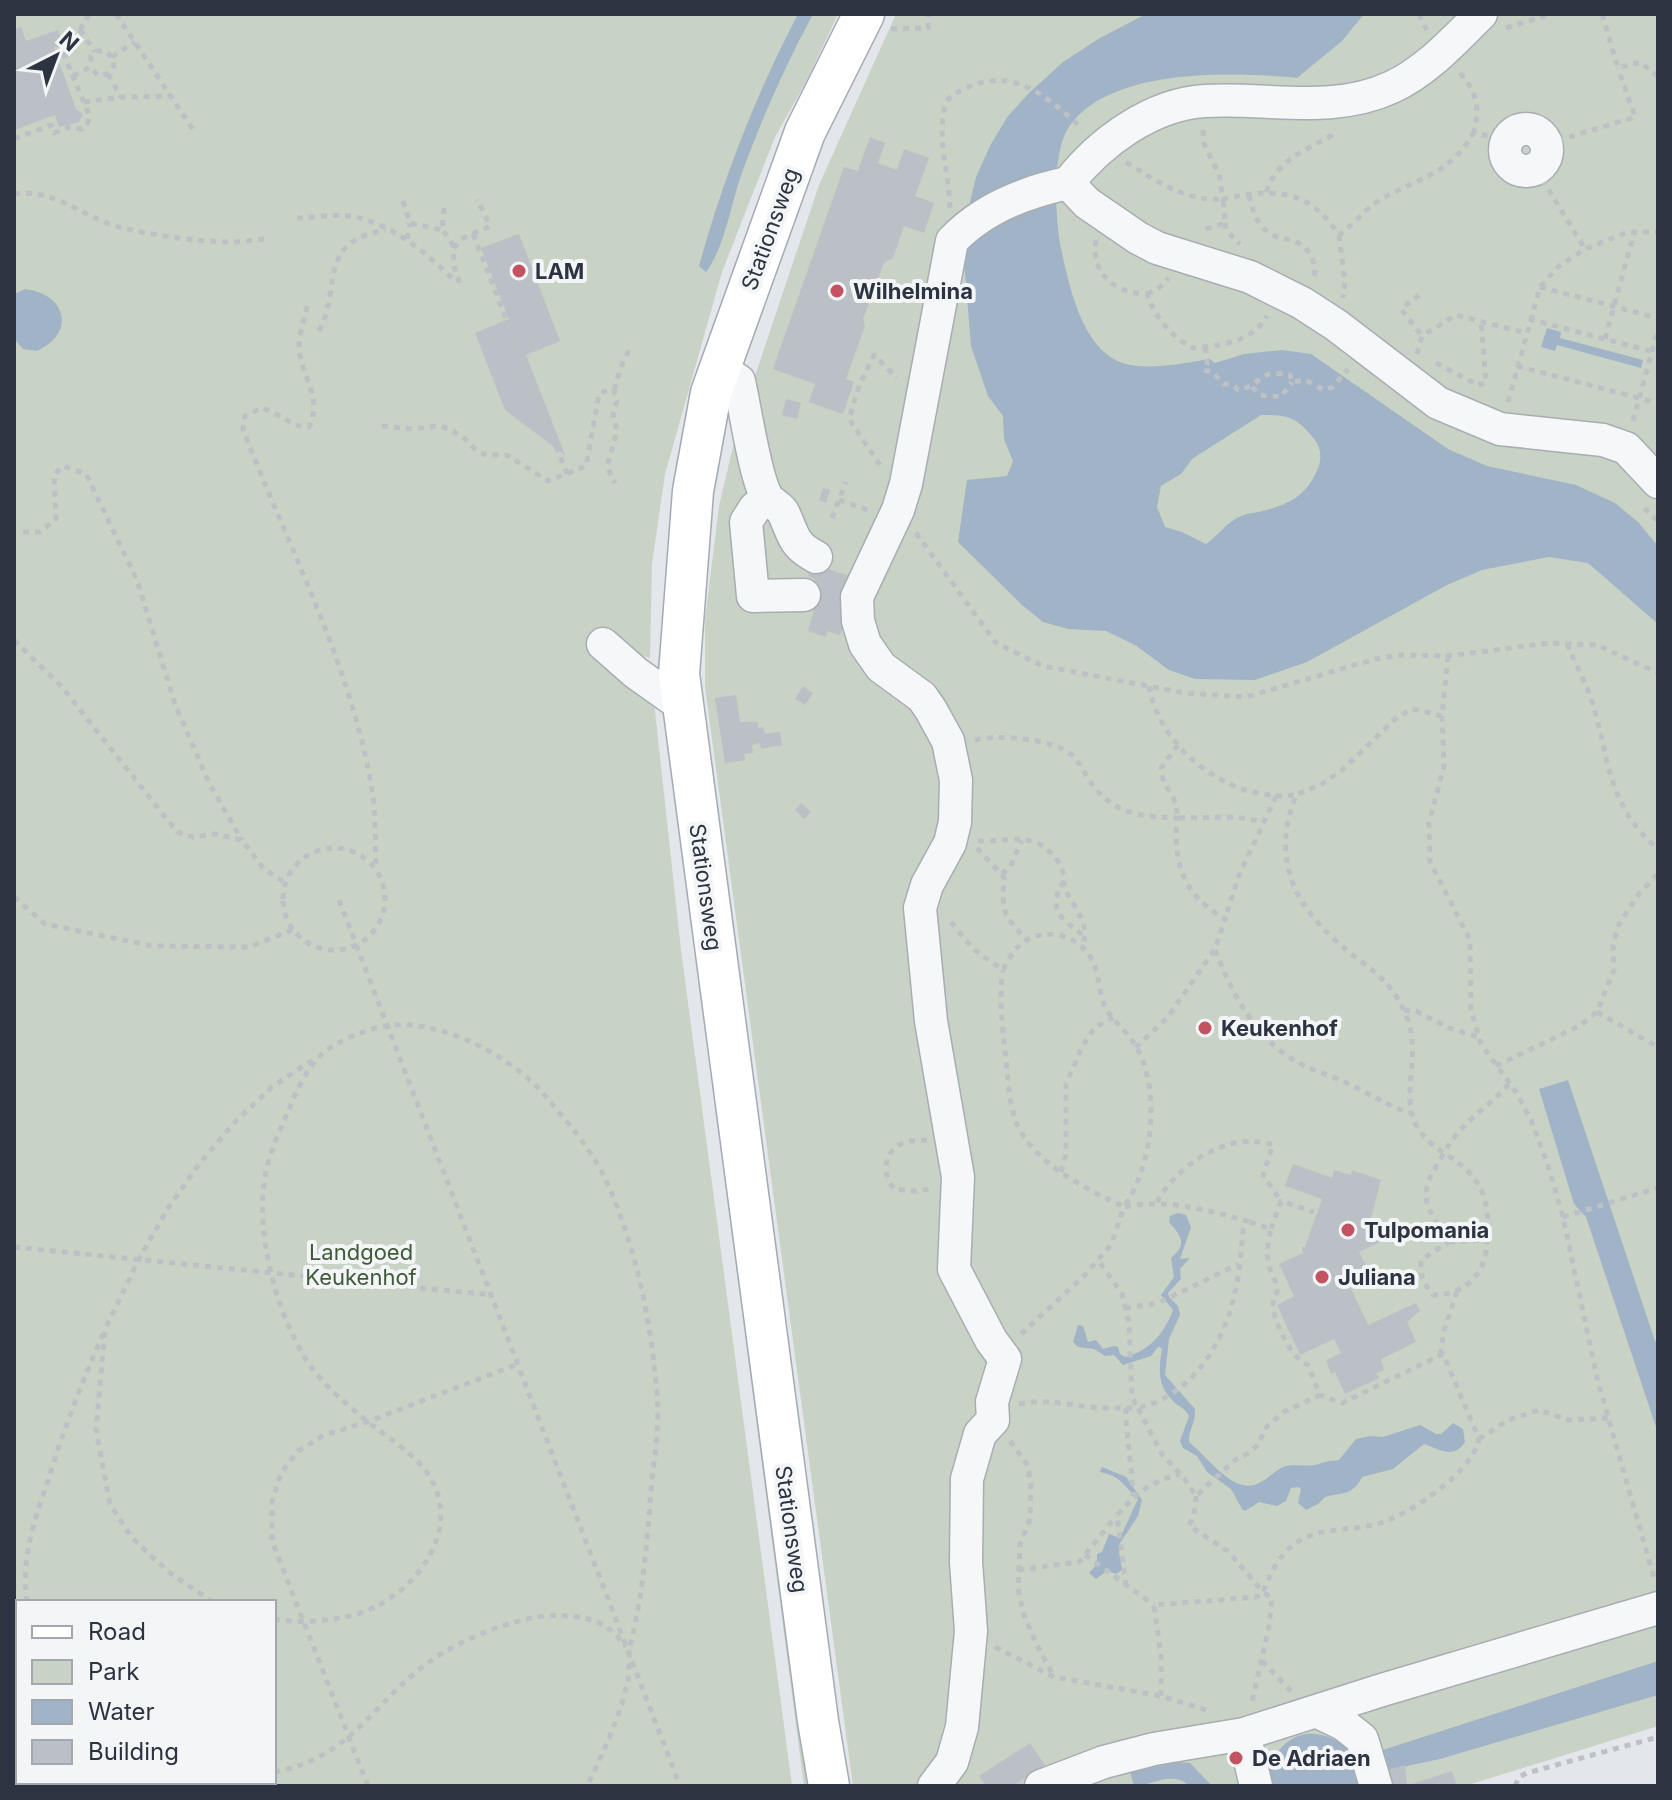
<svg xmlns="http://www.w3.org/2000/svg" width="1672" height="1800" viewBox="0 0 1672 1800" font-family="Inter,sans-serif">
<rect width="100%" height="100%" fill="#e3e6ea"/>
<path fill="#c8d3c5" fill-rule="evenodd" d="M14 14H838L807 80 775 137 722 272 665 474 652 564 650 658 627 650 654 702 681 950 792 1786H14ZM750 150 709 269 732 187ZM18 1602H274V1782H18Z
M896 14H1658V1726L1465 1786H853L705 687V620L719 506 737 430 819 185Z
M704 985 814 1786H804L716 1113Z"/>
<path fill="#a1b3c7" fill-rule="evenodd" d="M798 14H813C785 66 762 118 742 173 731 203 725 247 706 272L699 266C724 177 755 96 798 14Z
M1146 14H1364L1342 41 1297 78C1234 72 1110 67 1069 127 1051 153 1055 223 1062 253 1069 285 1080 335 1109 356 1134 375 1182 363 1210 359L1215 363 1244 354 1282 350 1311 354 1448 449 1487 466 1576 485 1615 503 1638 522 1658 546V624L1588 563 1549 557 1482 570 1447 585 1307 662 1255 680 1195 679 1169 670 1135 645 1106 631 1068 629 1043 622 1022 605 958 542 967 480 1007 476 1013 461 1004 439 1003 416 988 396 971 346 964 261 968 210 976 177 991 144 1008 116 1029 93 1063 62 1100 38ZM1261 415C1288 415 1297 417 1314 439 1321 447 1322 458 1318 468 1308 494 1291 504 1263 511 1255 513 1247 513 1239 517 1226 523 1218 536 1206 544L1182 532 1165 527 1157 507 1161 486 1181 474 1192 459Z
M25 289C67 294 76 333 37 351L23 349 14 339V294Z
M1547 328 1561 332 1560 338 1643 360 1641 368 1557 345 1555 351 1541 347Z
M1568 1080 1655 1341 1658 1343V1433L1586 1217 1574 1204 1539 1089Z
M1178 1213 1186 1215 1191 1227 1180 1259 1190 1258 1180 1269 1181 1279 1168 1293 1169 1297 1178 1306 1180 1315 1169 1339 1165 1375 1195 1409C1196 1424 1188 1430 1189 1442 1204 1454 1224 1481 1243 1485 1260 1489 1270 1473 1283 1467 1292 1463 1305 1467 1315 1465 1326 1462 1326 1461 1339 1460L1356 1439 1370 1436 1383 1437 1420 1425 1436 1434H1441L1453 1423 1463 1429 1465 1442C1453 1460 1439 1449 1424 1444L1393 1469 1362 1477C1353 1496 1342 1492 1325 1497L1318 1504 1306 1510 1298 1503 1301 1489 1298 1487 1291 1488 1286 1501 1277 1506 1259 1502 1245 1511 1242 1509 1231 1489 1207 1472 1197 1456 1183 1448 1180 1441 1189 1416C1185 1408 1181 1408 1175 1403 1156 1385 1159 1369 1162 1348L1158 1347 1151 1356 1123 1365 1114 1355 1105 1356 1094 1349 1078 1347 1073 1342 1078 1325 1083 1326 1088 1342 1096 1340 1103 1349 1114 1346 1118 1347 1120 1354 1125 1357C1149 1351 1164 1334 1173 1310L1161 1295 1174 1277 1171 1258C1188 1244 1181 1236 1169 1222L1170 1216Z
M1102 1467 1126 1477 1142 1500 1138 1516 1120 1543 1119 1552 1122 1570 1116 1574 1107 1571 1096 1579 1089 1573 1097 1564V1554L1102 1552 1109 1534 1120 1538 1138 1499C1122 1485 1123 1477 1100 1472Z
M1658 1661V1695L1440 1759 1407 1766 1365 1780 1364 1786H1262C1266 1776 1269 1765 1275 1756 1298 1721 1334 1732 1358 1758Z
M1176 1762 1190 1763 1212 1786H1189C1172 1770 1154 1785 1134 1786L1130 1772Z"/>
<path fill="#bbbfc6" d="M21 27 26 41 58 30 63 45 54 48 76 109 83 114 79 122 59 127 55 115 14 130V30Z
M870 137 885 143 878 163 897 170 904 149 929 158 915 196 934 203 924 233 904 226 893 258 884 263 863 319 865 326 846 379 854 382 843 414 809 402 815 384 773 369 844 167 858 171Z
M519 234 560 341 526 355 565 455 505 410 475 333 509 319 481 248Z
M786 399 801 403 797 419 782 415Z
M823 488 830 490 826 503 819 500Z
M812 564 850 576 841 618 845 619 840 635 827 631 826 637 808 631 814 610 810 609 815 579 808 576Z
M803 686 813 693 805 705 795 699Z
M736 695 740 722H758V728L763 727 765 734 780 732 782 745 761 749 760 743 752 745 753 753 744 754 745 760 725 763 715 698Z
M801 803 811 812 804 819 795 810Z
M1293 1164 1332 1178 1334 1170 1351 1175 1352 1170 1381 1180 1370 1222 1380 1242 1359 1252 1369 1272 1348 1282 1368 1325 1416 1303 1420 1311 1407 1322 1416 1342 1381 1359 1384 1370 1376 1373 1379 1378 1345 1394 1335 1372 1331 1374 1326 1360 1341 1353 1334 1339 1300 1355 1277 1305 1294 1296 1279 1264 1303 1253 1302 1247H1305L1322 1199 1285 1186Z
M1030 1743 1045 1765 1013 1786H986L979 1776Z
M1405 1765 1407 1786H1387L1386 1770Z
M1452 1771 1457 1786H1409V1785Z"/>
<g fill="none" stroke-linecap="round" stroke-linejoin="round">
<defs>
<path id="minor" d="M1505 150a21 21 0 1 1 42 0a21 21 0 1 1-42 0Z
M1068 183C1100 142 1152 104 1205 101 1268 97 1332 115 1392 87 1427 71 1454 40 1481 14
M720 368 739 381C745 407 755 478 767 497 771 504 781 506 784 514 794 536 793 545 816 557
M767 498 755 508 746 522 753 596 804 595
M603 644 636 673 681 705
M1318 1712 1343 1724 1362 1739 1376 1786
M1244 1734 1256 1786
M934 1786 952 1762 962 1727 971 1631 966 1562 967 1479 980 1434 993 1420 992 1402 1005 1359 991 1340 954 1269 958 1177 931 1021 920 908 927 885 950 843 955 822 956 780 948 741 931 710 922 697 881 667 865 644 858 621 857 597 898 510 906 484 952 241C983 208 1025 192 1068 183L1087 203 1138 238 1157 248 1250 277 1302 303 1336 325 1438 403 1500 429 1603 440 1626 448 1658 482
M1041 1786 1104 1762 1154 1749 1244 1734 1382 1690 1658 1608"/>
<path id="major" d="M829 1786 818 1721 679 674 693 491 711 393 805 132 864 14"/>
</defs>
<use href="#minor" stroke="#a8adb4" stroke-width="35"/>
<use href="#major" stroke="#a3aab5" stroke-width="43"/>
<path stroke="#bdc0c5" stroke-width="5" stroke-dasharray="6 6" stroke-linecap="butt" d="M116 14 194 131
M1419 14 1427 31
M1602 14 1618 68 1640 62 1658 77
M1506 28 1551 14
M891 29 928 28 929 14
M80 30 95 52
M112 57 135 42
M1460 73C1477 92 1480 107 1474 132L1506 142
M108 74 121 97
M73 76 90 67 98 75 108 74 114 66 112 57 105 51H97L91 57 90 67
M84 102 121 97 171 96
M1203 130 1204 144 1219 174 1223 199C1274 188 1308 188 1339 235 1355 224 1365 208 1383 198 1421 177 1452 173 1474 132
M14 139 51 125 54 133 68 127 82 129 87 124 90 117 62 50 78 34 89 14
M1546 144 1635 117 1618 68
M1126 162C1158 182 1184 201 1223 199L1225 223 1200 231
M1536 169 1585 249
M1266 192C1280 157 1302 153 1332 135L1335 129
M14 194C55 188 82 217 119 227 156 236 193 241 231 242 243 242 256 239 268 239
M1249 195C1252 210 1257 226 1271 234 1279 239 1288 238 1296 242 1311 248 1317 265 1314 280
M403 201 410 223 442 230
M444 208 442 230 449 238 454 248
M950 208C949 175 938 142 944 110 946 97 954 94 964 89 1014 64 1048 98 1083 129
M297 218C317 217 340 213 360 218 397 228 426 253 453 279L459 281 453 264 454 248 463 238 490 226 477 199
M1225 223 1226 230 1240 244
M473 234 567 474
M1339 235 1345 282 1343 298
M407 239 410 223
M1096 240C1090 274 1116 294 1147 294 1155 317 1171 337 1193 348 1220 346 1253 342 1267 316
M1540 287 1658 318
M1147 294 1159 288 1169 278
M1419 295 1401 309 1422 336
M307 306C305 318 299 333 299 345 299 373 324 398 309 427 294 428 278 413 262 408L245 416 243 429C289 550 353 667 373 796 376 819 375 845 376 869
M1529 319 1658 353
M319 331C343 285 315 242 386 230
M1605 339 1634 233
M1205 347 1207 363 1204 370 1212 372 1224 384H1232L1238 390C1257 386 1256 379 1269 374 1275 372 1284 374 1290 375L1292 382 1305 380 1324 390 1333 387 1348 369
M1417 354 1422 336 1456 315 1526 333
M1436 363 1478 385 1486 383 1481 320
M1517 366 1658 403
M1252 387 1260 395 1281 397 1292 382
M614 390 621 367 629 350
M1508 402 1540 287 1558 267 1585 249 1628 232H1658
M1633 421 1658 329
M382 426 412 429 440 426 451 430 462 436 477 451 487 455H507L548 481 586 466 599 394 610 389 614 390 617 401 613 414 617 431 607 467 615 483
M880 465 849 419 859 386 874 355 897 378
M839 500 868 510
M1644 508 1658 521
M832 518 846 482
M23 532H40L56 519 54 475 63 466 86 474 137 580 175 704 209 783 242 840
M916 533 996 643 1043 666 1185 693 1246 697 1375 659 1402 655 1448 656 1550 643 1597 645 1658 673
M14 640 62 687 177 832 192 837 215 834 242 840 263 868 284 882
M1567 644C1574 661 1584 679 1590 696 1611 758 1604 802 1658 849
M1448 656 1442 716 1444 766 1429 823 1430 862 1470 940 1471 1010 1481 1044 1516 1092 1531 1120 1548 1165 1563 1217 1598 1382 1655 1581
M1149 686C1157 734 1199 775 1245 790 1255 793 1266 794 1276 796L1239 875 1225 919
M1442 716 1413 709 1397 717 1341 771 1322 784 1296 795C1273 855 1289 898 1336 941 1366 968 1389 975 1406 1015 1428 1068 1382 1114 1444 1153 1460 1123 1488 1108 1510 1083
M975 740C998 734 1054 739 1072 755 1088 771 1087 787 1111 803 1131 816 1154 817 1177 818 1173 865 1183 894 1225 919L1215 949 1167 1018 1136 1047
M1178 745 1161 768C1163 792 1178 792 1177 818L1235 817 1265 822
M1276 796 1296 795
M978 841C996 842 1016 836 1034 842 1047 846 1059 859 1063 872 1064 878 1063 885 1066 890 1074 909 1092 925 1082 947
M283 899a51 51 0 1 1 102 0a51 51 0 1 1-102 0Z
M977 848 1004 877C1002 912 1002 914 1027 940
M1002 874 1010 867 1022 840
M1064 881C1046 910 1061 918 1084 936
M14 897 45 924 152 946 249 947 292 930
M339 900 680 1786
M951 922 973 949 1003 970C1009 959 1015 947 1025 941 1050 926 1081 937 1093 962 1099 975 1099 990 1104 1004 1110 1019 1125 1029 1134 1043 1162 1087 1153 1165 1124 1207 1087 1189 1034 1164 1017 1124 1008 1103 1008 1074 1005 1051 1002 1024 999 997 1003 970
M1215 950C1231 991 1253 1034 1292 1059 1309 1070 1331 1075 1349 1084 1370 1094 1388 1106 1410 1113
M1404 1010 1416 1011 1449 1028 1479 1037
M1597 1012 1658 1047
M1496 1066 1581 1025 1597 1012 1614 970 1613 945 1618 926 1640 892 1658 874
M927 1140C918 1141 908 1140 901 1144 883 1153 882 1175 894 1189L914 1191 932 1189
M1061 1172 1066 1154V1084L1082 1047 1094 1028 1113 1018
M1157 1202C1173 1173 1207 1146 1242 1142 1251 1140 1263 1143 1273 1144L1263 1175 1281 1201
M1563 1217 1658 1188
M1271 1229 1281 1201 1314 1212
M1449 1242 1487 1240C1487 1274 1466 1294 1433 1295 1424 1284 1418 1273 1422 1259L1449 1242C1423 1201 1416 1197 1444 1153 1481 1176 1491 1197 1487 1240
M14 1247 492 1295
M1125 1308 1158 1303 1239 1264
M1021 1334 1084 1276 1111 1245 1124 1207C1166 1198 1207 1210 1247 1221L1243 1230C1241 1251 1240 1272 1235 1292 1225 1343 1191 1396 1138 1408L1132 1397 1129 1322 1122 1294 1098 1260
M1440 1355 1444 1331 1457 1292
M1019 1404C1047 1398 1072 1406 1100 1408 1113 1408 1125 1408 1138 1408L1162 1454 1183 1477 1196 1496 1235 1460 1249 1453 1258 1445 1267 1426 1284 1412 1320 1395 1308 1365C1292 1360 1271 1318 1273 1302 1274 1297 1277 1295 1277 1290 1277 1282 1271 1274 1269 1266 1266 1254 1268 1242 1271 1229L1247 1221
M1126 1408C1126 1438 1132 1466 1133 1496
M1479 1439 1508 1420 1539 1410 1568 1420 1609 1418
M1010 1441 1027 1464 1031 1483 1030 1519 1020 1545 1018 1589 1024 1615 1036 1643 1054 1677
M1196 1496 1194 1514 1189 1526 1228 1551 1263 1592C1270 1575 1278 1557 1293 1545 1315 1527 1351 1531 1377 1524 1408 1516 1473 1472 1479 1439L1443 1354 1342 1403 1320 1395
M1085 1555 1154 1605
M1018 1570 1079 1562 1116 1516
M1126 1586 1117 1515C1138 1492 1150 1482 1180 1474
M27 1602C20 1557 36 1517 50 1474 65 1426 83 1380 103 1334
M213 1602 170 1573 132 1538 110 1504 96 1430 105 1329 140 1257 168 1208 200 1163 234 1123 272 1087 317 1057
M274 1619C301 1625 352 1620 377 1606 416 1586 453 1539 437 1492 425 1456 384 1437 357 1413 342 1400 327 1387 314 1371 278 1323 253 1231 266 1172 270 1152 279 1132 287 1114 294 1096 307 1067 322 1054 335 1042 367 1029 385 1026 439 1017 514 1057 547 1098 569 1124 593 1151 607 1183 636 1245 652 1326 657 1395 660 1426 654 1459 651 1490 647 1543 643 1595 630 1646 628 1657 630 1669 628 1680 620 1717 603 1753 587 1786
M995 1647 1054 1677 1161 1696 1210 1711
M1262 1661 1291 1691
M1161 1696V1657L1154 1605 1257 1597 1263 1592 1272 1598 1269 1626 1252 1702
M274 1772C357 1757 376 1694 441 1654 483 1629 551 1602 599 1623 611 1628 618 1637 626 1647
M368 1786 272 1541V1502L281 1473 298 1451 324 1435 367 1422 518 1364
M1515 1786 1519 1777 1527 1773 1658 1737"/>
<use href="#minor" stroke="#f6f7f9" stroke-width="32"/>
<use href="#major" stroke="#fff" stroke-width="40"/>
</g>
<g fill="#c45362" stroke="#f3f5f7" stroke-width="3">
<circle cx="519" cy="271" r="8"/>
<circle cx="837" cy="291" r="8"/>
<circle cx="1205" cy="1028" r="8"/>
<circle cx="1348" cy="1230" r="8"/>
<circle cx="1322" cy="1277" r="8"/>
<circle cx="1236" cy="1758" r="8"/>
</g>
<g text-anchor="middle" stroke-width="8" stroke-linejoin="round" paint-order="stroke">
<g font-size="22" fill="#2c3341" stroke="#f3f5f7">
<text transform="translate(770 229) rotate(-70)" y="8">Stationsweg</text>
<text transform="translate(706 887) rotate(82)" y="8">Stationsweg</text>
<text transform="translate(792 1529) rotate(82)" y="8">Stationsweg</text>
</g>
<g font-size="22" font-weight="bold" fill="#2c3341" stroke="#f3f5f7" text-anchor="start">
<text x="535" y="279">LAM</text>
<text x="853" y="299">Wilhelmina</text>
<text x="1221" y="1036">Keukenhof</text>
<text x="1364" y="1238">Tulpomania</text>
<text x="1338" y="1285">Juliana</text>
<text x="1252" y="1766">De Adriaen</text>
</g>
<g font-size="22" fill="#405b3b" stroke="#f3f5f7">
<text x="361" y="1260">Landgoed<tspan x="361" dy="25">Keukenhof</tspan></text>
</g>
</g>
<rect width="1672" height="1800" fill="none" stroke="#2c3341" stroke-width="32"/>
<rect x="16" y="1600" width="260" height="184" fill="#f3f5f7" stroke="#a3a7ae" stroke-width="2"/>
<rect x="32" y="1626" width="40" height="12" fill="#ffffff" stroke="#a3a7ae" stroke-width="2"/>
<text x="88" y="1640" font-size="24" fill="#2c3341">Road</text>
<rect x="32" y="1660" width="40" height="24" fill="#c8d3c5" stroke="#a3a7ae" stroke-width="2"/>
<text x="88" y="1680" font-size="24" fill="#2c3341">Park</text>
<rect x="32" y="1700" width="40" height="24" fill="#a1b3c7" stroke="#a3a7ae" stroke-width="2"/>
<text x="88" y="1720" font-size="24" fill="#2c3341">Water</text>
<rect x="32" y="1740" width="40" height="24" fill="#bbbfc6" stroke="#a3a7ae" stroke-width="2"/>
<text x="88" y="1760" font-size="24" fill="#2c3341">Building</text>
<g transform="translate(56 56) rotate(42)" stroke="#f3f5f7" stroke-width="6" paint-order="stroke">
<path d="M0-6L14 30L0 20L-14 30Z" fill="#2c3341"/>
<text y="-12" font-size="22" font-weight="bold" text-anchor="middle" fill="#2c3341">N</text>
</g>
</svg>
